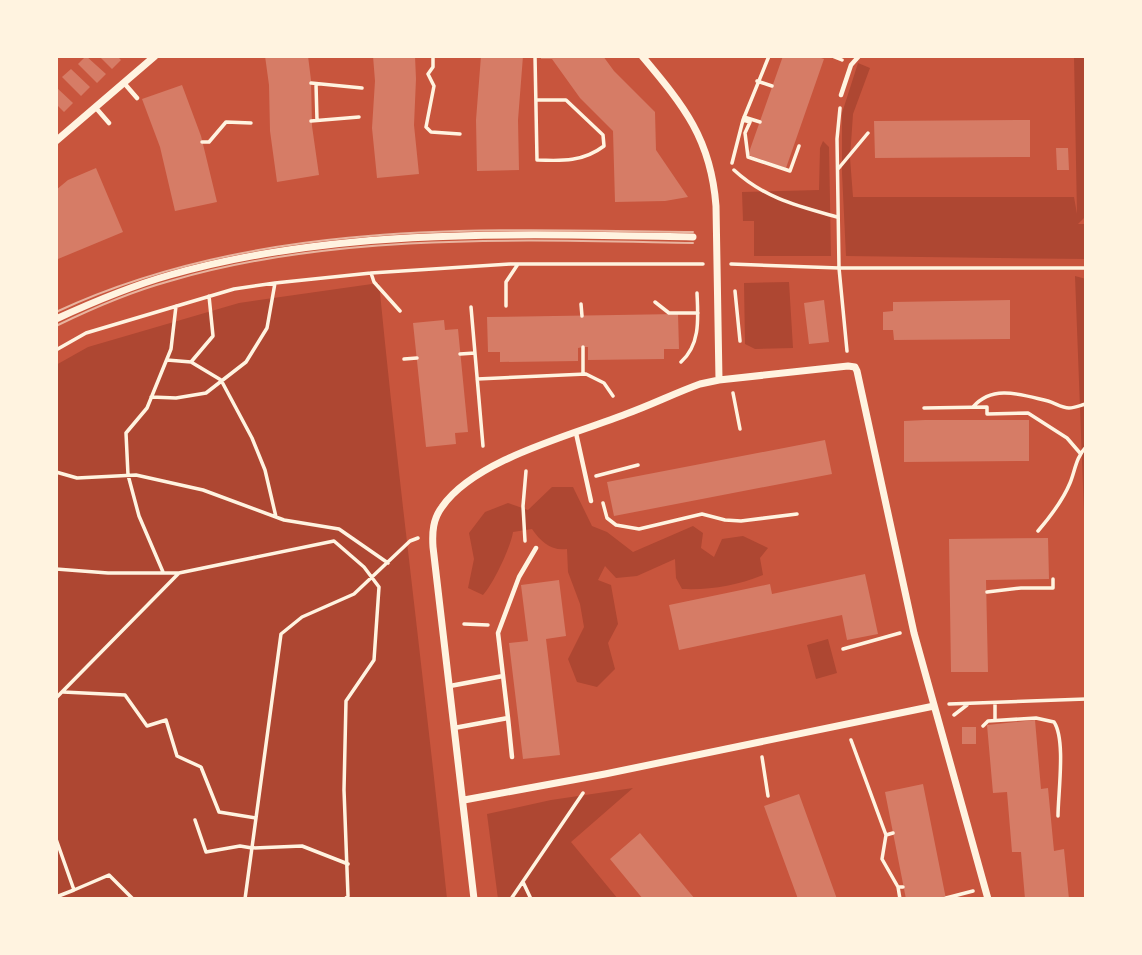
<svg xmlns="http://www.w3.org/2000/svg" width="1142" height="955" viewBox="0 0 1142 955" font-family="'PT Sans',sans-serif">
<rect width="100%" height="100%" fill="#c8553d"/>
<path fill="#ae4732" d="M1074 56H1086V216L1078 224H1086V259L846 256 842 173V113L858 63 870 68 853 114 850 158 853 197H1074L1077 214Z
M823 141 829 147 831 256H754V221H743L742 192 819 190 820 148Z
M1075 276 1086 279V566Z
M789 282 793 348 755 349 745 344 744 283Z
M379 283C399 489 426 693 447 899H56V365L88 347 239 303Z
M552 487H573L592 526 607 532 633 552 693 526 703 533 701 548 714 557 722 539 743 536 768 548 760 558 763 575C735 586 712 590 682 589L676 578 675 559 637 576 616 578 605 566 598 580 611 585 618 624 608 643 615 669 597 687 577 682 568 659 584 627 580 604 568 572 567 549C551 551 541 542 532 529L513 532C511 546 494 583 483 595L468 588 474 559 469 533 485 512 508 503 528 510Z
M828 639 837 673 816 679 807 645Z
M633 788 571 842 618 899H498L487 814 551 800Z"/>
<path fill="#d67c66" d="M86 56 106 74 97 83 78 64Z
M99 56H117L121 60 112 69Z
M265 56H308L311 80 312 126 319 175 277 182 270 131 269 85Z
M373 56H415L416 79 414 125 419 174 377 178 372 128 375 81Z
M481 56H523L518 120 519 170 477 171 476 120Z
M541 56H603L614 71 655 112 656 150 688 197 665 201 615 202 613 131 580 98 552 59H541Z
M783 56H815L824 59 786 168 748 155Z
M71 69 90 87 81 96 62 77Z
M182 85 201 136 217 202 175 211 160 147 142 99Z
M56 87 73 103 64 112 56 104Z
M1030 120V157L875 158 874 121Z
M1056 148H1068L1069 170H1057Z
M96 168 123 232 58 259 56 190 68 180Z
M824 300 829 342 809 344 804 303Z
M1010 300V339L894 340 893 330H883V312L893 311V302Z
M678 314 679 349H664V359L588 360V347H583L578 348V361L500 362V352H488L487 317Z
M444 320 445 330 458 329 468 432 455 433 456 444 426 447 413 323Z
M925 420H1029V461L904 462V421Z
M825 440 832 474 614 516 607 482Z
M1048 538 1049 579 986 580 988 672H951L949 539Z
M865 574 878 634 847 640 842 615 679 650 669 605 770 584 772 594Z
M559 580 566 636 546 639 560 755 523 759 509 643 528 641 521 585Z
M1035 720 1041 789 1048 788 1054 851 1064 849 1069 899H1025L1021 852H1012L1007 792 993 793 987 725Z
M962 727H976V744H962Z
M923 784 946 899H906L885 792Z
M799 794 837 899H798L773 831 764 806Z
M640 833 695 899H643L610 859Z"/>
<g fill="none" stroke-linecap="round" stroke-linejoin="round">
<path stroke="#fff3e0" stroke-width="3.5" d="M433 56V67L428 74 434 86 426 127 431 132 460 134
M535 56 537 160C562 161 583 162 604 146L603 135 566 100H536
M832 56 842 60
M757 81 772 86
M311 83 362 88
M316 84 317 120
M840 108 837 139 839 268 847 351
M744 117 760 122
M743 120 769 56
M311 121 359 117
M202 142H209L226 122 251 123
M732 163 743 120 750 122 745 133 748 157 790 171 799 146
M838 169 868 133
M734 170C764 198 798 206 837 217
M731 264 839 268H1086
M371 273 374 282 400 311
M735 291 740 341
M655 302 669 313H698
M581 304 582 316
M506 306V282L518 264
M471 307 483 446
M583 347V373
M56 350 86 333 234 289 275 283 371 273 510 264H703
M460 354 475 353
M404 359 417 358
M167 360 191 362 221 380 252 438 265 470 276 517
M191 362 213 336 209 296
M681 362C701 344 698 317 697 293
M477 379 586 374 604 383 613 396
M733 393 740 429
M151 397 176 398 206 393 246 362 267 328 275 283
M973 407C993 384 1022 395 1048 401 1055 403 1062 408 1069 408 1075 408 1081 405 1086 404
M924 408 987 407V414L1028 413 1067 438 1080 453
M56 472 77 478 136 475 203 490 284 520 339 529 388 563
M596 476 638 465
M603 503 607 518 616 525 639 529 702 514 725 520 741 521 797 514
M1038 531C1050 517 1063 500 1070 483 1075 471 1076 457 1086 447
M525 541 523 506 526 471
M56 569 108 573H179L334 541 364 567 379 587 374 660 346 701 344 790 348 896 345 899
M163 572 139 516 128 475 126 433 147 408 171 349 176 306
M987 592 1021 588H1053V579
M464 624 488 625
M843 649 900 633
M63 692 125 695 147 726 166 720 177 756 201 767 219 812 256 818
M56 698 179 573
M995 703V721
M949 704 1086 699
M954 715 967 705
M983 726 988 721 1036 718 1054 722C1066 740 1058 793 1058 816
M851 740 886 835 893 833
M762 757 768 796
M195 820 206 852 240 846 252 848 302 846 348 864
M886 835 882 859 898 887H903
M56 839 74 890 56 897
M523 882 531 899
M898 887 900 899
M74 890 109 875 133 899
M946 898 973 891
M245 899 281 634 302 617 354 594 410 541 418 538
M511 899 583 793"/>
<path stroke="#fff3e0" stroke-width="4.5" d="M124 83 137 98
M841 95 851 65 859 56
M96 108 109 123
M576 433 591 501
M450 686 503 676
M508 718 512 757
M454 728 508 718 498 633 519 577 536 548"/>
<path stroke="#fff3e0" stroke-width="7" d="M642 56C684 106 711 139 716 206L719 380
M56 141 155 56
M56 319C93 302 131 286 170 275 339 227 519 234 693 237
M464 800 605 774 934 706
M474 899 433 547C432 532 433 519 442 507 475 459 573 435 626 414 651 405 675 393 700 384L719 380 848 366 855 367 857 371 914 633 988 899"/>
<path stroke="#e9b49f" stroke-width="2" d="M56 312C255 219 478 229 693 232
M56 326C93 308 130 292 170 281 337 232 521 240 693 243"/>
</g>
<rect width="1142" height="955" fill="none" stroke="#fff3e0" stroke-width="116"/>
</svg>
